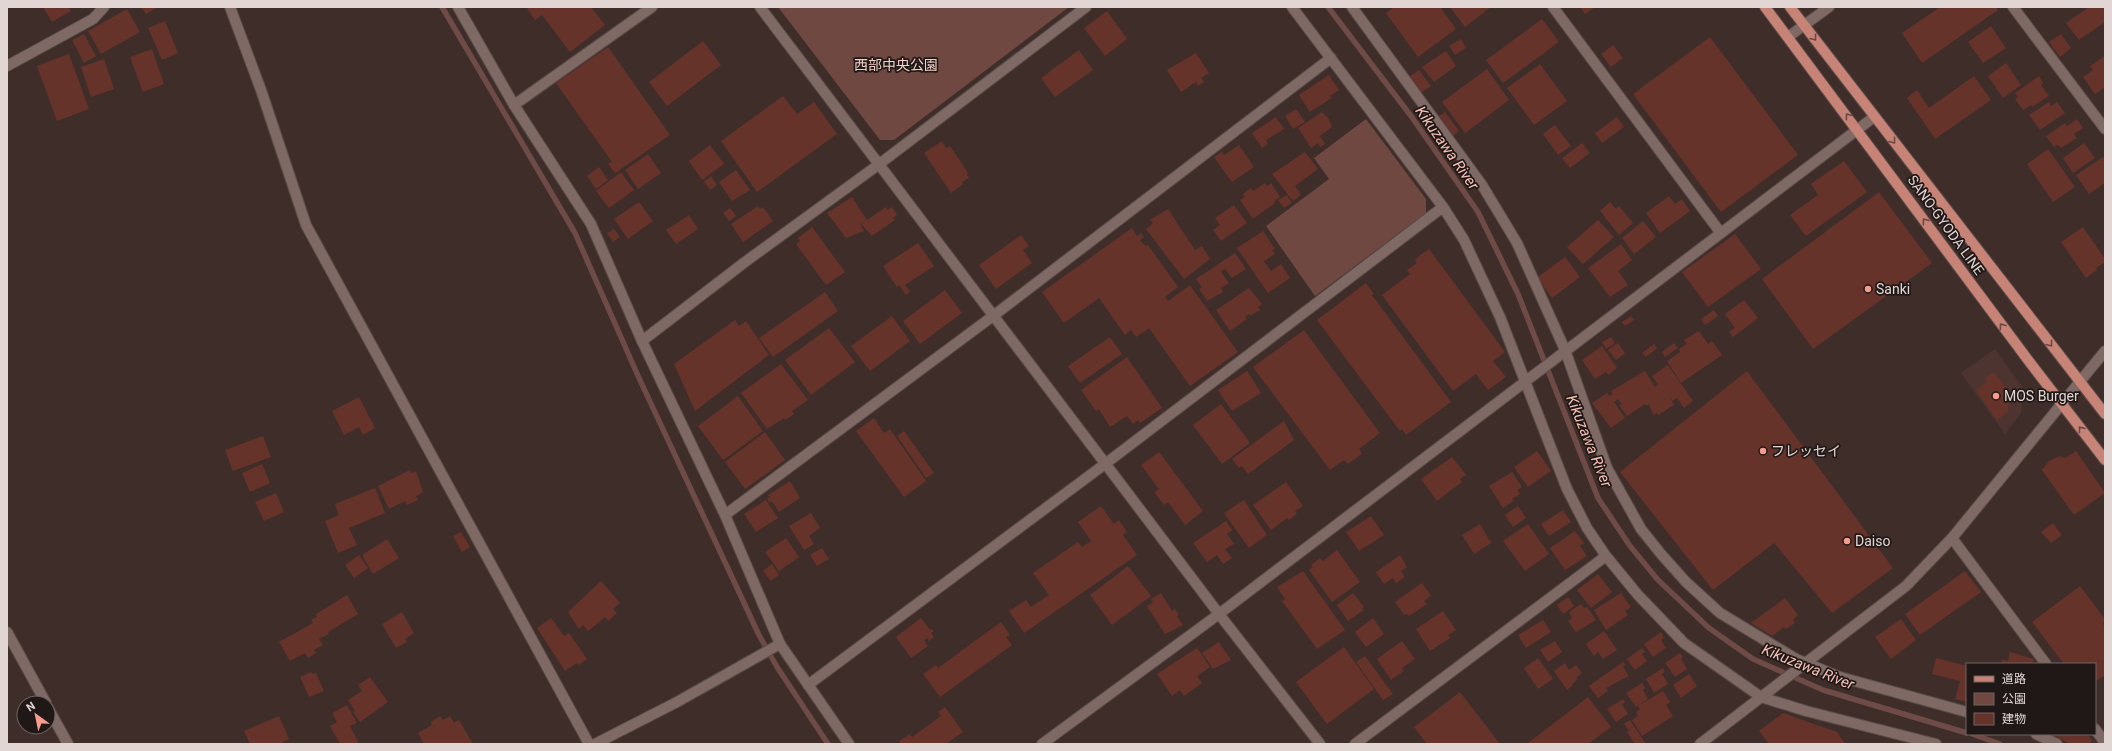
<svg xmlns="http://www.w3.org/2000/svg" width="2112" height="751" viewBox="0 0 2112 751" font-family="Roboto,'Noto Sans JP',sans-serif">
<rect width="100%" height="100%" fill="#3f2d2a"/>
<path fill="#4d3430" d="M1995 349 2024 389 2021 413 2005 434 1961 373Z"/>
<path fill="#6e4841" d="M778 7H1069L894 140H880Z
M1366 119 1426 199V213L1315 296 1266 226 1329 179 1314 158Z"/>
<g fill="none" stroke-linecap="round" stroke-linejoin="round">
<path stroke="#6e4b46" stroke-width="5.5" d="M442 7 575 233 639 378 759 635 777 667 828 744
M1328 7 1411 116 1478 212 1518 294 1598 498 1630 546 1658 580 1709 628 1753 659 1823 690 1967 733
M1972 734 2000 744"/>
</g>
<path fill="#66332b" d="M43 7H68L71 11 52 22Z
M141 7H158L146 14Z
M529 7H591L605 25 570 52 542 15 535 20 527 8Z
M1394 7H1440L1456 29 1418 57 1386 13Z
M1450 7H1491L1465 27Z
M1580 7H1595L1585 14Z
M1940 7H1996L1998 10 1922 63 1902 33Z
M2089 7H2105V22L2079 40 2066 23Z
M127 9 140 32 101 54 88 31Z
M1107 11 1127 39 1105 56 1084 28Z
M1542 19 1559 42 1503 83 1486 60Z
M165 21 178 53 162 60 148 28Z
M1991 26 2006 48 1983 63 1968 42Z
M84 34 96 56 84 63 72 40Z
M2061 34 2071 48 2060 57 2049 42Z
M1710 37 1798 155 1721 212 1633 94Z
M1461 39 1466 48 1455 55 1449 46Z
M703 41 721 65 667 106 649 82Z
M1613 45 1623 58 1611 67 1601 54Z
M608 47 670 135 615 173 608 164 612 162 556 83Z
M152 49 164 84 143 92 130 57Z
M1079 50 1093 70 1055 97 1041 78Z
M1446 51 1456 66 1434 82 1422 67Z
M1196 53 1209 73 1201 78 1204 82 1198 86 1196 82 1181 92 1167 70Z
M69 54 89 109 57 121 37 66Z
M2105 56V87L2095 94 2083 77 2093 70 2090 66Z
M104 59 114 89 91 97 81 67Z
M2006 63 2021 85 2003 98 1988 76Z
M1540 64 1567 101 1534 125 1507 88Z
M1487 69 1509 100 1465 133 1442 102Z
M1419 70 1431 86 1421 93 1409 77Z
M1329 75 1339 90 1330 96 1332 98 1310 112 1299 95Z
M1974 76 1991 100 1935 139 1907 98 1917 90 1929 108Z
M2039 76 2043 83 2041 85 2049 96 2032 107 2031 105 2023 110 2015 99 2018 97 2015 93Z
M783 96 797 114 814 102 837 134 757 192 721 141Z
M2049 102 2051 106 2057 102 2065 113 2040 130 2029 115Z
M1296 109 1305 122 1293 129 1285 116Z
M1322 112 1329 119 1332 127 1320 136 1325 144 1320 147 1318 143 1311 148 1298 128Z
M1445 112 1459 131 1453 136 1439 116Z
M1276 117 1284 129 1266 140 1268 144 1262 148 1252 133Z
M1617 117 1624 127 1602 143 1595 133Z
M2077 119 2083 128 2074 134 2077 138 2061 148 2058 145 2054 147 2046 136 2065 123 2067 126Z
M1555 125 1571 146 1558 155 1543 134Z
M942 141 946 148 950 146 968 173 967 175 969 178 962 182 963 184 951 193 924 153Z
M1582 143 1590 153 1570 168 1562 158Z
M2084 143 2095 158 2073 173 2063 158Z
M710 145 724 164 702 180 689 161Z
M1239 145 1254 167 1232 182 1214 157 1222 152 1224 155Z
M2048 149 2075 187 2053 202 2027 164Z
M1305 152 1318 169 1295 186 1301 195 1293 201 1272 174Z
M648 154 661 173 638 189 625 170Z
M2103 157 2105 160V183L2089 194 2076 175Z
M1844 161 1867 192 1806 236 1790 215 1818 195 1811 184Z
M599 167 608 180 596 189 587 176Z
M736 170 750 190 732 201 719 182Z
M621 172 634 190 609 208 596 191Z
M711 176 717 185 710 190 704 182Z
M1265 183 1267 186 1271 183 1280 197 1274 201 1275 203 1253 219 1240 200 1245 197 1243 194 1251 188 1253 191Z
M1879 192 1932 263 1813 349 1762 279Z
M1287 195 1292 203 1284 208 1278 200Z
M1669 196 1675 204 1682 199 1690 211 1660 233 1646 213Z
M852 197 867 220 860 224 864 231 846 238 827 213Z
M639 202 653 221 628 239 614 219Z
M1610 202 1616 209 1619 206 1633 223 1619 235 1600 211Z
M1234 205 1247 223 1221 241 1213 230 1220 225 1215 218Z
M758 206 760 209 763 207 773 221 743 242 731 224Z
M886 207 888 210 892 207 897 215 893 218 895 220 872 236 861 224Z
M730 208 736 216 729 221 723 213Z
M1168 209 1195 250 1202 246 1210 259 1184 279 1146 229 1153 223 1150 220Z
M689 215 698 229 676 244 666 230Z
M1598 220 1614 237 1583 264 1567 247Z
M1643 221 1656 237 1634 254 1622 238Z
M812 227 845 272 826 285 796 244 800 241 798 238Z
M2083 227 2105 259V262L2096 268 2097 270 2086 278 2061 242Z
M1132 228 1137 236 1141 233 1144 237 1140 240 1145 246 1148 245 1178 287 1165 297 1168 301 1190 285 1238 352 1190 386 1149 328 1136 337 1131 330 1125 335 1099 298 1064 323 1042 292Z
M614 229 620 237 613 242 607 233Z
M1263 231 1275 249 1272 250 1275 254 1264 261 1271 271 1281 264 1290 278 1268 293 1237 248Z
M1735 234 1761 269 1708 307 1682 272Z
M1021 235 1029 246 1023 250 1032 263 996 289 979 265Z
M918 243 934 266 905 285 910 292 906 295 899 285 897 287 883 266Z
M1621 244 1632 260 1618 271 1628 285 1610 297 1588 268Z
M1429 249 1505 352 1493 361 1506 377 1488 390 1476 374 1453 391 1382 295 1410 274 1407 270 1417 263 1415 259Z
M1235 253 1246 269 1232 278 1225 269 1221 272 1229 283 1221 288 1223 292 1207 301 1199 289 1202 287 1196 279Z
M1565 257 1580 277 1552 298 1537 278Z
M1366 283 1374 294 1372 295 1451 402 1406 435 1402 429 1400 431 1317 320Z
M1249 288 1262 304 1258 307 1260 310 1250 316 1249 314 1245 317 1247 319 1230 331 1216 310Z
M945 290 962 313 920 344 903 321Z
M825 292 838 311 773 357 759 338Z
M1744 300 1758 318 1733 337 1729 332 1735 328 1725 314Z
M1714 310 1718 316 1705 325 1701 319Z
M892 316 910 341 870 371 851 346Z
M1631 316 1634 320 1625 326 1622 322Z
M735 320 739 326 746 321 769 355 695 411 674 364Z
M829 328 855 362 811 395 785 360Z
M1304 330 1380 433 1359 449 1362 454 1348 464 1344 460 1330 470 1253 367Z
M1699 331 1708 344 1712 341 1722 355 1681 383 1667 361 1680 352 1679 349 1687 344 1684 340Z
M1110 337 1122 354 1080 383 1068 366Z
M1611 337 1615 343 1606 349 1602 342Z
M1618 343 1625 353 1616 360 1608 350Z
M1674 343 1678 348 1665 357 1662 352Z
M1654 344 1657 348 1646 357 1642 353Z
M1602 346 1617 368 1608 375 1606 372 1595 379 1582 360Z
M1127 357 1162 408 1140 423 1138 420 1133 424 1127 416 1110 427 1099 409 1096 411 1081 390Z
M781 364 808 400 792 411 794 414 785 420 784 418 767 429 741 393Z
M1668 365 1693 401 1684 408 1677 398 1673 401 1669 396 1674 405 1658 415 1657 413 1653 415 1649 404 1646 406 1645 404 1627 416 1619 405 1622 404 1618 399 1614 402 1625 418 1611 428 1592 403 1607 393 1609 396 1613 394 1611 391 1645 371 1655 387 1658 384 1652 376Z
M1247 371 1261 393 1232 411 1218 390Z
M1747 371 1893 568 1832 613 1774 543 1713 590 1620 472Z
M1994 372 2008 391 2004 395 2009 402 2008 412 1997 420 1976 390 1987 382 1985 378Z
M738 396 763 431 723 460 698 426Z
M359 397 375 428 363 435 359 427 344 435 332 411Z
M1221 404 1250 443 1222 464 1193 425Z
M874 418 884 433 890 429 926 481 904 497 856 431Z
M1284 421 1294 440 1248 474 1242 466 1239 468 1232 459Z
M904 431 934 473 926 478 897 436Z
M765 432 785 460 745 489 725 462Z
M263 436 271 457 233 471 225 450Z
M1537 451 1551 471 1528 487 1514 467Z
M2076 451 2105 493 2074 515 2042 470 2049 461 2060 456 2065 458Z
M1159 452 1203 511 1185 525 1168 502 1164 505 1154 492 1159 489 1141 465Z
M1452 457 1466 475 1460 479 1462 482 1437 501 1421 479Z
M262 464 270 483 250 492 242 473Z
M410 470 411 473 416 471 423 492 416 496 418 500 407 505 405 501 389 509 378 486Z
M1512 472 1522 487 1517 490 1520 494 1512 499 1514 501 1503 508 1489 486Z
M790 481 800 498 779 512 772 501 770 503 767 499 770 497 768 495Z
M1286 482 1303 506 1295 511 1297 514 1289 520 1287 518 1271 530 1253 505Z
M375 488 385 513 349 528 357 545 338 553 325 521 339 515 335 504Z
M276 493 284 512 264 521 255 502Z
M766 500 778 518 756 532 744 514Z
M1244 500 1267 535 1249 548 1224 513Z
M1101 506 1114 524 1119 520 1127 532 1123 535 1137 555 1024 633 1009 611 1026 600 1031 607 1049 595 1033 573 1078 542 1082 547 1091 541 1078 522Z
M1518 506 1526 518 1513 527 1505 515Z
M1563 510 1571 522 1549 536 1541 524Z
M811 513 820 528 809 536 814 544 804 550 789 526Z
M1371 516 1384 535 1359 551 1346 532Z
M1226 521 1232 530 1227 534 1234 544 1225 549 1232 558 1223 564 1217 555 1207 562 1193 543Z
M2053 523 2062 535 2051 543 2041 532Z
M1480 524 1491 543 1474 554 1462 535Z
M1528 524 1549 554 1525 571 1503 541Z
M1575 531 1584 543 1580 546 1587 556 1565 570 1550 548Z
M461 532 470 547 462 552 453 536Z
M786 538 799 557 779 571 765 552Z
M387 539 399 558 373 574 362 555Z
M822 548 829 559 817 566 810 555Z
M1337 550 1360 582 1332 602 1309 570 1313 567 1311 565 1320 558 1323 561Z
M359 555 368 568 354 578 345 565Z
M1400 555 1407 567 1401 571 1405 577 1396 583 1393 578 1384 584 1376 572Z
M772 564 779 575 771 581 763 571Z
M1128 566 1151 596 1112 625 1090 595Z
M1303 571 1345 630 1317 649 1282 601 1285 599 1277 587Z
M1965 571 1981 592 1920 635 1905 614Z
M1598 574 1612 592 1591 608 1577 590Z
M601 581 620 603 613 609 617 613 608 621 605 617 588 631 583 625 579 629 568 612Z
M1422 583 1431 596 1424 601 1427 604 1409 616 1407 614 1404 615 1395 602Z
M2080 586 2105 619 2103 624 2105 627V675L2095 682V664H2064L2032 622Z
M1161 593 1172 611 1175 609 1179 615 1177 616 1183 625 1165 634 1147 606 1153 602 1151 599Z
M1353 593 1364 607 1362 608 1364 610 1348 621 1337 605Z
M1621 593 1631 607 1625 611 1628 615 1606 630 1594 610Z
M347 595 358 614 328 632 329 634 319 639 323 645 314 650 316 653 308 658 305 653 290 661 279 642 313 623 311 620 317 617 316 614Z
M1568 597 1574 606 1563 614 1557 605Z
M1785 598 1798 615 1793 620 1795 623 1786 629 1784 627 1772 636 1751 623Z
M1581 604 1584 608 1587 607 1596 620 1576 632 1568 621 1572 618 1569 612Z
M1443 611 1456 630 1448 635 1450 638 1430 651 1416 629Z
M402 612 414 633 405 639 407 642 396 648 382 624Z
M551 618 564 636 569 633 587 659 579 665 577 663 565 671 537 628Z
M921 618 930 630 931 629 934 631 931 633 934 637 929 641 927 638 924 640 928 646 911 658 896 637Z
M1373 618 1384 634 1366 647 1355 632Z
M1901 619 1916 640 1891 659 1875 637Z
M1543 620 1551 632 1526 648 1518 635Z
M1001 622 1010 635 1006 637 1012 645 940 697 923 674 936 665 938 668Z
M1604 631 1617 650 1603 659 1598 652 1594 656 1586 644Z
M1661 632 1664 638 1661 640 1666 648 1653 657 1644 644Z
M1402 641 1415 659 1402 668 1404 671 1391 680 1377 659Z
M1555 641 1562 652 1548 662 1540 650Z
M1219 642 1231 660 1213 669 1202 653Z
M1344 647 1374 689 1327 724 1296 682Z
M1197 648 1210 667 1197 676 1202 683 1184 696 1180 690 1172 696 1157 674Z
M1642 648 1645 652 1642 654 1647 661 1635 670 1627 659Z
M2010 652 2034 659 2032 664H2001L2002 659 2008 661Z
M1680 653 1683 657 1681 659 1687 669 1675 677 1665 663Z
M1365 656 1393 694 1383 700 1356 662Z
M1538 658 1553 679 1538 689 1524 668Z
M1936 658 1967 666V702L1955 699 1960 681 1932 674Z
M1623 662 1626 665 1623 667 1629 676 1606 688 1608 691 1598 698 1589 686Z
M1565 663 1569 670 1576 665 1582 673 1576 678 1577 680 1572 684 1573 685 1567 690 1554 671Z
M1663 668 1665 672 1662 674 1668 684 1654 693 1646 679Z
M311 672 313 674 316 673 324 691 309 697 300 677Z
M1689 674 1697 686 1681 698 1673 685Z
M370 677 388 702 360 722 353 712 355 711 348 700 362 691 358 685Z
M1642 683 1645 688 1643 690 1648 699 1636 707 1626 693Z
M1663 691 1670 702 1666 705 1673 716 1642 736 1632 720 1638 716 1636 712 1640 709 1638 706Z
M1460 692 1500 744H1427L1414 727Z
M1588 697 1611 727 1588 744H1529L1528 743Z
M1623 699 1625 702 1622 704 1628 714 1616 722 1607 709Z
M347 705 357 723 350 726 358 742 355 744H340L330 726 337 722 332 713Z
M945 707 963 732 946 744H901L899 741 910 734 912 737 941 716 938 712Z
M1783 713 1837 732 1845 744H1769L1759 731Z
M279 716 289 739 279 744H250L244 731Z
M440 716 443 720 450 716 454 723 459 720 473 744H424L418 733 432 725 431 722Z
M1630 720 1646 744H1635L1627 732 1629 731 1624 724Z
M2052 734H2088L2092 741 2089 744H2070Z"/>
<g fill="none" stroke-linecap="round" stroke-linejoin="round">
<defs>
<path id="minor" d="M230 7 261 90 306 225 589 744
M1292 7 1443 207 1464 240 1500 317 1567 489 1587 528 1606 556 1638 595 1684 643 1761 697 1806 711 1936 744
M1352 7 1482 185 1517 243 1565 350 1607 468 1641 529 1661 554 1686 582 1720 613 1796 659 1840 677 1967 712
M1553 7 1720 232
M2013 7 2105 129
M1788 37 1829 7
M7 66 93 19 104 7
M514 105 652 7
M642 341 745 262 878 165 1086 7
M725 515 993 316 1331 58
M1952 538 2046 664
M808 685 1105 464 1443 207
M2095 729 2105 743
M2036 734 2057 744
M595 744 677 702 780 644
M1042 744 1219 614 1874 117
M1355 744 1606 556"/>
<path id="tertiary" d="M458 7 514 105 591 224 642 341 725 515 780 644 849 744
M760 7 1219 614 1320 744
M7 632 46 703
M48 708 68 744
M1700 744 1906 586 1952 538 2105 351"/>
<path id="primary" d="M1765 7 2028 360 2105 460
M1790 7 2105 414"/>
</defs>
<use href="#minor" stroke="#5a4b49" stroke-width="12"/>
<use href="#tertiary" stroke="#5a4b49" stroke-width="12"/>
<use href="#primary" stroke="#5a4b49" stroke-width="12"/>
<use href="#minor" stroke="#7e6965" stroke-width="10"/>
<use href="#tertiary" stroke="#7e6965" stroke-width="10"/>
<use href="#primary" stroke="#c88377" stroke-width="10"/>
</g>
<defs><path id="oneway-chevron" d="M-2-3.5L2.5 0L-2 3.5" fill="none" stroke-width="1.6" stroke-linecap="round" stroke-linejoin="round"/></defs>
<g stroke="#6c4842">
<use href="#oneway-chevron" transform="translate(1814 38) rotate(52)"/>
<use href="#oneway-chevron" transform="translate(1848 116) rotate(-127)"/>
<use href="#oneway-chevron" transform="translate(1893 141) rotate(52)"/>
<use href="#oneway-chevron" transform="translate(1925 221) rotate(-126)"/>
<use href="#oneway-chevron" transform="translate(2002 326) rotate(-126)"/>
<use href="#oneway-chevron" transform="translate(2050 344) rotate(52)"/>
<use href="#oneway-chevron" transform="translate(2081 429) rotate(-128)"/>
</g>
<g fill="#f59d8e" stroke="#201816" stroke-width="1.5">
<circle cx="1868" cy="289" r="4"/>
<circle cx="1996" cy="396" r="4"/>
<circle cx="1763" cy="451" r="4"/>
<circle cx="1847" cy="541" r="4"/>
</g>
<g text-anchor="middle" stroke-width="3.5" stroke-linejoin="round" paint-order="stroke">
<g font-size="14" fill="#f5d1ca" stroke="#201816">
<text x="896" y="70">西部中央公園</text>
</g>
<g font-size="14" fill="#e2d6d4" stroke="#201816">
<text transform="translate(1946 225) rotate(54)" y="5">SANO-GYODA LINE</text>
</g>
<g font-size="14" fill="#e2d6d4" stroke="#201816" text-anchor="start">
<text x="1876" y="294">Sanki</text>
<text x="2004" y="401">MOS Burger</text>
<text x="1771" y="456">フレッセイ</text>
<text x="1855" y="546">Daiso</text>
</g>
<g font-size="15" font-style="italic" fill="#f5c0b6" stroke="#201816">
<text transform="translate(1447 148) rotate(55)" y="5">Kikuzawa River</text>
<text transform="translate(1589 441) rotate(68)" y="5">Kikuzawa River</text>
<text transform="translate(1808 667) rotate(22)" y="5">Kikuzawa River</text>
</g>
</g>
<rect width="2112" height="751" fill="none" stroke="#e2d6d4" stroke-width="16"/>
<rect x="1966" y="663" width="130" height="72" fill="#201816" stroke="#6e6462"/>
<rect x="1974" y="676" width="20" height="6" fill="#c88377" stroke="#6e6462"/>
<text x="2002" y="683" font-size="12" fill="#e2d6d4">道路</text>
<rect x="1974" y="693" width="20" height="12" fill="#6e4841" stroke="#6e6462"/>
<text x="2002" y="703" font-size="12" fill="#e2d6d4">公園</text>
<rect x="1974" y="713" width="20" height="12" fill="#66332b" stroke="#6e6462"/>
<text x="2002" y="723" font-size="12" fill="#e2d6d4">建物</text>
<g transform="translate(36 715) rotate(327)"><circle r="19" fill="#201816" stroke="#6e6462"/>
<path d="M0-3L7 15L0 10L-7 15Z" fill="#f59d8e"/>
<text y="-6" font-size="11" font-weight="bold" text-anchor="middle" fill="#e2d6d4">N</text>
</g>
</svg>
